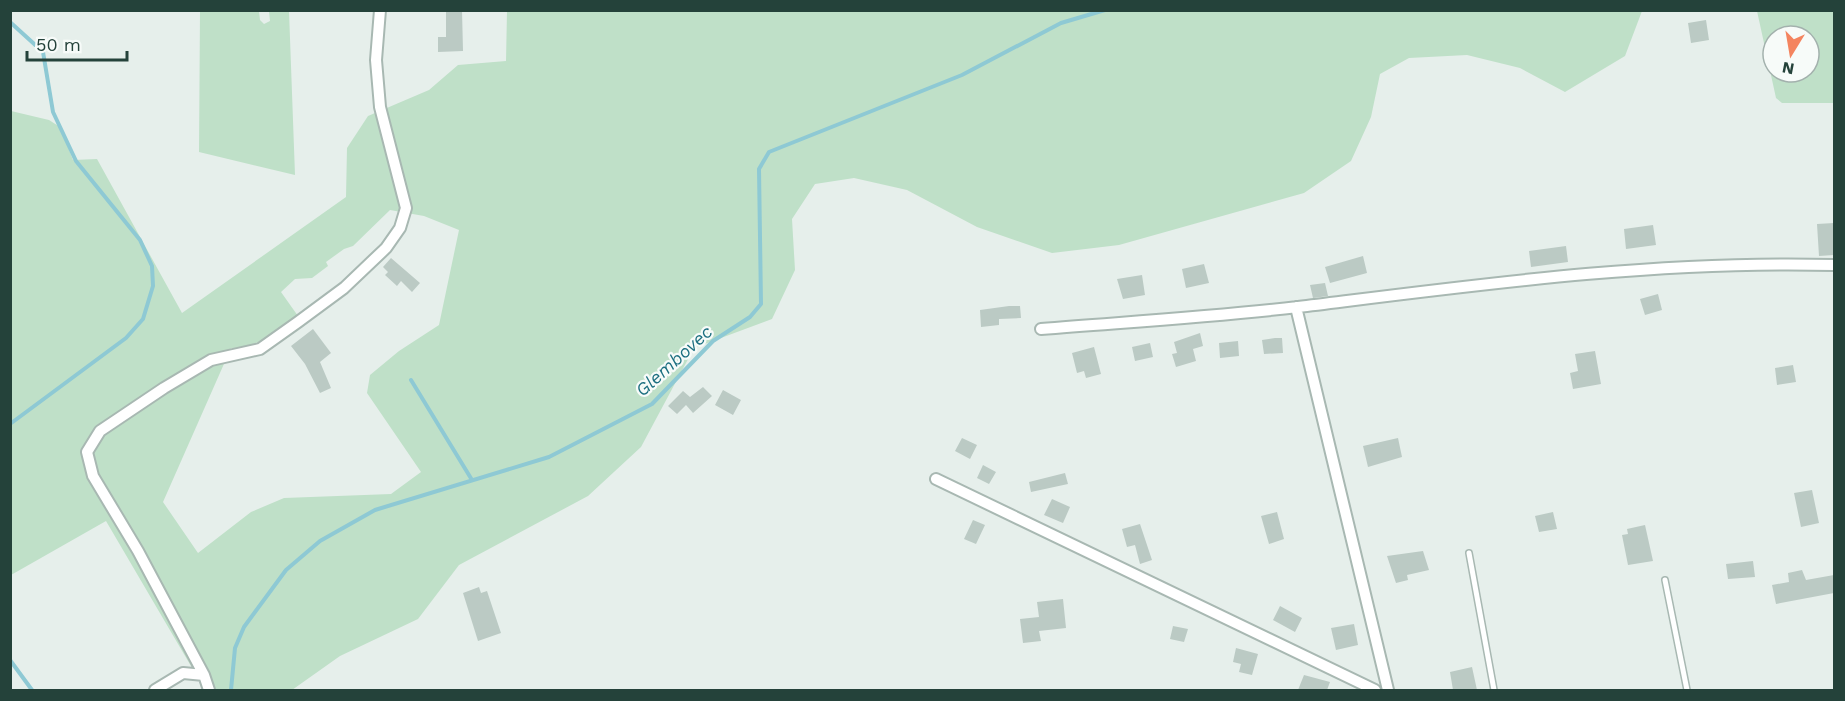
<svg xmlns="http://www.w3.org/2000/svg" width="1845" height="701" viewBox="0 0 1845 701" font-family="'Work Sans',sans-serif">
<rect width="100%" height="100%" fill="#e6efeb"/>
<path fill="#bfe0c8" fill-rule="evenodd" d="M200 11H259L260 20 264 24 270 21 269 11H289L295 175 199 152Z
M507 11H1642L1625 56 1565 92 1520 68 1467 55 1409 58 1380 74 1371 117 1351 161 1304 193 1119 245 1052 253 977 227 907 190 854 178 815 184 792 219 795 270 772 319 694 348 641 447 588 496 459 565 418 619 340 656 292 690H205L106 521 11 575V111L49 120 60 127 73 160 97 159 182 313 346 197 347 148 368 116 429 90 458 65 506 61ZM390 210 424 216 459 230 439 325 399 351 370 375 367 393 421 472 391 494 284 498 251 512 198 553 163 502 231 348C257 349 278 330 298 316L281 292 295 279 312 278 328 266 326 262 344 249 353 246Z
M1757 11H1834V103H1782L1776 98ZM1773 36H1809V72H1773Z"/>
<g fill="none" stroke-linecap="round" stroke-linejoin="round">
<path stroke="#8ec9d4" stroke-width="4" d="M10 22 43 52 53 112 76 161 140 240 152 266 153 286 143 319 126 338 10 424
M411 380 472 480
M10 660 32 690
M231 690 235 648 244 627 286 570 320 541 375 510 549 457 652 404 713 341 750 317 761 304 759 169 769 152 962 75 1061 23 1105 10"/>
</g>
<path fill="#bbcac4" d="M446 10H462L463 51 438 52V37H446Z
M1706 20 1709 40 1691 43 1688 23Z
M1834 223V255L1819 256 1817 224Z
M1653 225 1656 245 1626 249 1624 229Z
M1566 246 1568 262 1531 267 1529 251Z
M1363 256 1367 273 1330 283 1325 267Z
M391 258 420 283 412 292 401 281 397 286 385 275 388 272 383 267Z
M1204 264 1209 283 1186 288 1182 269Z
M1142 275 1145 295 1123 299 1117 279Z
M1325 283 1328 296 1313 298 1310 285Z
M1658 294 1662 310 1645 315 1640 299Z
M1009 306H1020L1021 318 999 319V325L981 327 980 310Z
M313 329 331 353 320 362 331 388 320 393 305 364 291 346Z
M1200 333 1203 346 1193 349 1196 361 1176 367 1172 354 1177 353 1174 342Z
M1275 338H1282L1283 353 1264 354 1262 340Z
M1238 341 1239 356 1220 358 1219 343Z
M1150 343 1153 357 1135 361 1132 347Z
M1094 347 1101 374 1086 378 1084 371 1077 373 1072 353Z
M1595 351 1601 384 1573 389 1570 373 1578 371 1575 354Z
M1793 365 1796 382 1777 385 1775 368Z
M703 387 712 396 693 413 686 405 677 414 668 406 683 391 690 397Z
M723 390 741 400 733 415 715 405Z
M962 438 977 445 970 459 955 451Z
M1398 438 1402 457 1368 467 1363 446Z
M983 465 996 472 989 484 977 478Z
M1065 473 1068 484 1031 492 1029 482Z
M1812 490 1819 523 1801 527 1794 493Z
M1052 499 1070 507 1063 523 1044 515Z
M1277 512 1284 539 1269 544 1261 516Z
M1553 512 1557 529 1539 532 1535 516Z
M973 520 985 525 976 544 964 539Z
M1140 524 1152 560 1140 564 1135 545 1127 547 1122 529Z
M1645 525 1653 561 1628 565 1622 535 1628 534 1627 529Z
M1423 551 1429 570 1407 575 1408 580 1396 583 1387 556Z
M1753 561 1755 577 1728 579 1726 564Z
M1802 570 1806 580 1834 575V593L1776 604 1772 585 1789 582 1788 573Z
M479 587 481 593 487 591 501 633 478 641 463 593Z
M1063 599 1066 628 1039 631 1041 641 1023 643 1020 619 1039 617 1037 602Z
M1280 606 1302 618 1295 632 1273 620Z
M1354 624 1358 645 1336 650 1331 628Z
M1173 626 1188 629 1184 642 1170 639Z
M1236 648 1258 654 1252 675 1239 672 1241 664 1233 662Z
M1472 667 1477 690H1453L1450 672Z
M1304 675 1330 682 1327 690H1298Z"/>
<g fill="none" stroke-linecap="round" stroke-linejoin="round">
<defs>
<path id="service" d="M1469 553 1494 690
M1665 580 1687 690"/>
<path id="minor" d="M1296 307 1388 690
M1041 329C1126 322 1213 317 1298 307 1476 285 1655 260 1834 265
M936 479 1375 690
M204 675 138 551 93 476 87 452 100 431 164 388 211 360 260 349 298 322 344 288 386 248 400 228 406 208 380 107 376 60 380 10
M155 690 183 673 204 675 209 690"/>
</defs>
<use href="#service" stroke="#a8b8b2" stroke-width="8"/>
<use href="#minor" stroke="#a8b8b2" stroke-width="14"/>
<use href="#service" stroke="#fff" stroke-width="5"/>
<use href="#minor" stroke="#fff" stroke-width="10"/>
</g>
<g text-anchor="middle" stroke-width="4.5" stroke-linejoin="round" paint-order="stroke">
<g font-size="18" font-style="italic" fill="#1c6f80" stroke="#f7fbf9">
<text transform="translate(674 361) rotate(-42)" y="6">Glembovec</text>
</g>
</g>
<rect width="1845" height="701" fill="none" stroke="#24423a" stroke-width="24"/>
<g transform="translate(1791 54) rotate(191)"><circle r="28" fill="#f7fbf9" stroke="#a3b1ad" stroke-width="1.5"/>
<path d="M0-4.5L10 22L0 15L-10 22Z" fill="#f4845f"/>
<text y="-9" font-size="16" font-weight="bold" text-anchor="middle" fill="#24423a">N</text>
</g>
<path d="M27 51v9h100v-9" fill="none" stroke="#24423a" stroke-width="3"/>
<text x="36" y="51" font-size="18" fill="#24423a" stroke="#f7fbf9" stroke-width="4.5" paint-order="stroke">50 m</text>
</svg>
